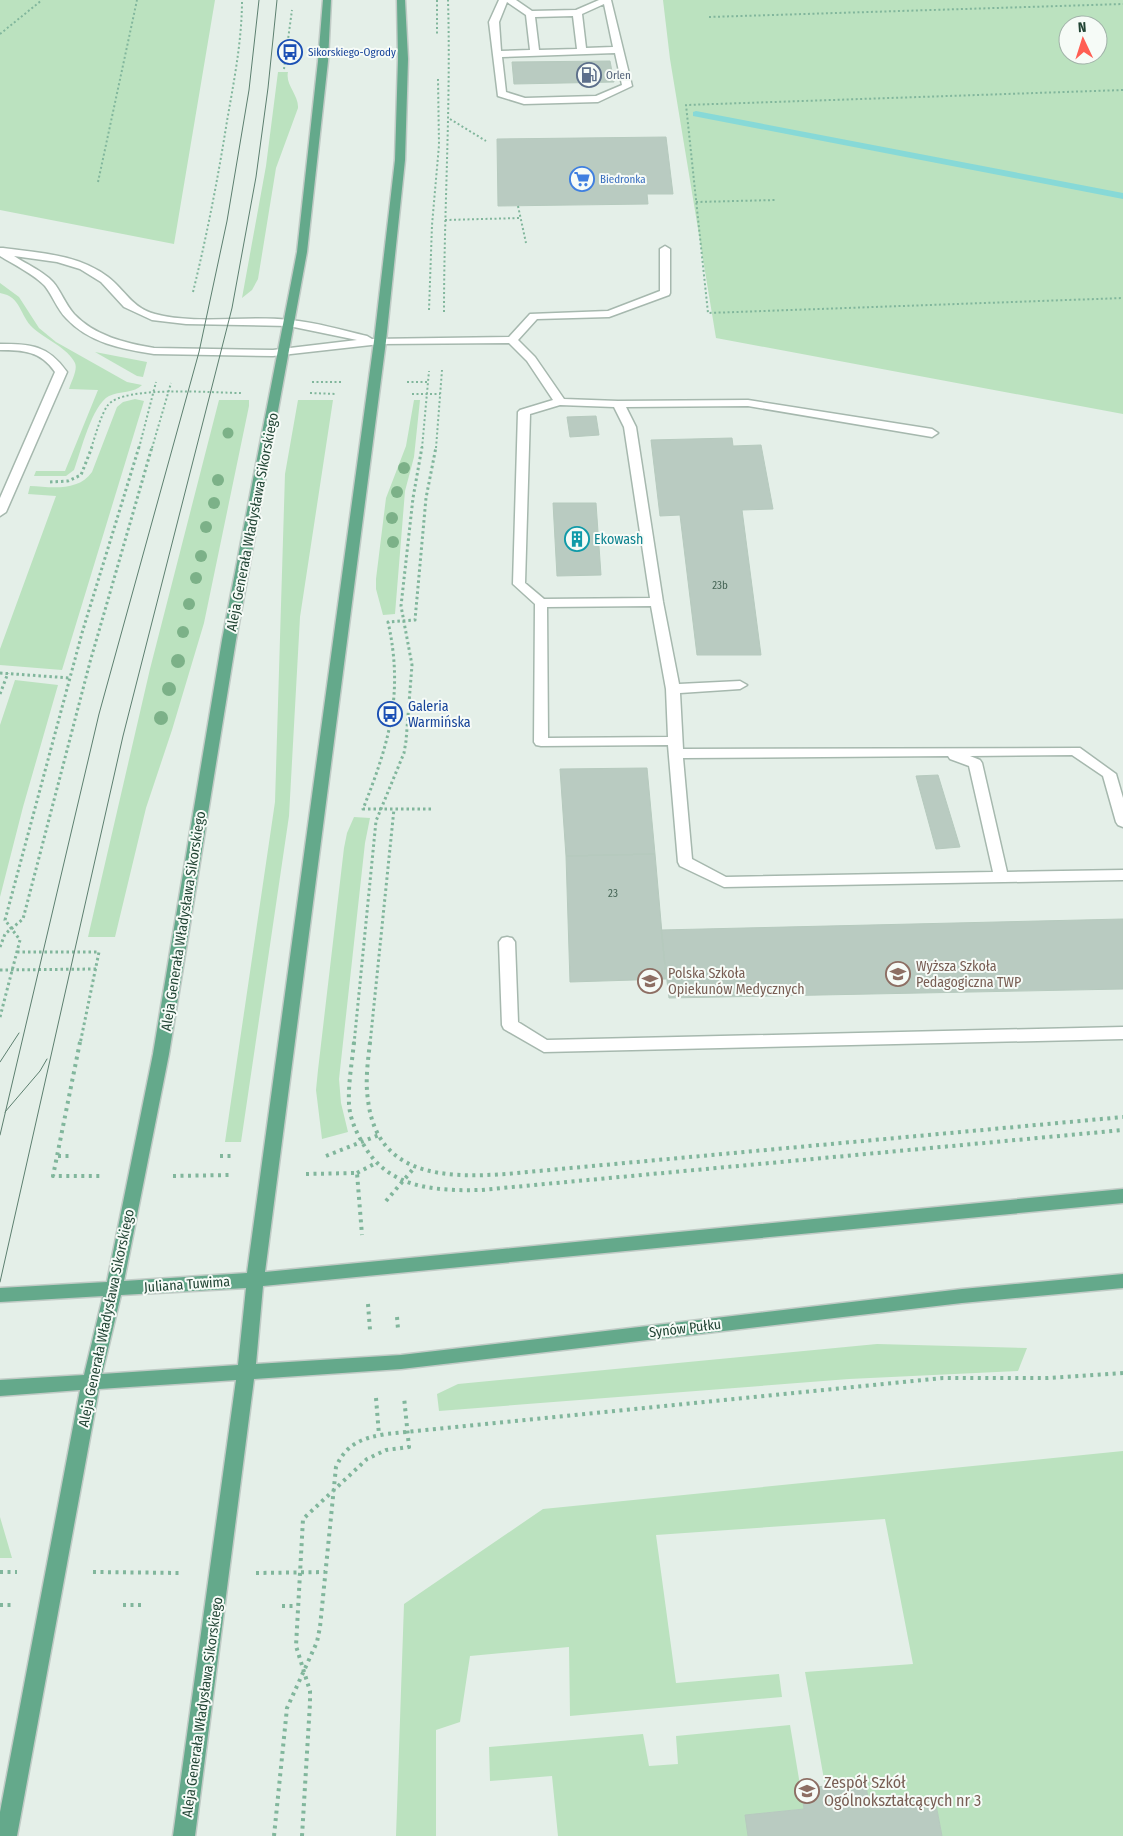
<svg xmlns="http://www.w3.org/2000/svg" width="1123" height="1836" viewBox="0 0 1123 1836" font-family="'Fira Sans Condensed',sans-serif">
<rect width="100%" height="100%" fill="#e4efe8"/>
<path fill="#bbe2bf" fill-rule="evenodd" d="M0 0H215L174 244 0 210Z
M663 0H1123V414L716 338 670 59ZM1068 25H1098V55H1068Z
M278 72H288C285 85 299 95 298 108L276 168 258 279 252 290 242 298 266 166Z
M0 283 19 297 39 328 56 342 127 382 142 385C135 393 119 391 109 396 92 405 81 451 74 470L66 476H34L36 471H65L98 390 69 389C71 382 78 370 75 363 68 348 45 339 33 328 19 315 22 297 0 293Z
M95 352 147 362 143 377 137 376Z
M135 399 144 401 62 670 0 665V649L56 496 28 494 30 486C51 487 78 492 92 472L117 407 123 402Z
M219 400H249V406L204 623 172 730 146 808 115 937H88L150 669Z
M298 400H333L300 617 289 816 241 1142H225L275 802 285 474Z
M414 400H420L414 457 405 491 395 614 383 615 376 589V579L386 498 406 446Z
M15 680 58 685 23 807 0 897V725Z
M354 817 370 818 365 843 339 1079 341 1103 348 1132 322 1139 316 1090 318 1070 344 848 347 833Z
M877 1344 1027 1348 1018 1371 849 1379 439 1411 437 1394 458 1384Z
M1123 1451V1836H942L935 1799 870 1805 865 1783 825 1785 805 1672 913 1664 885 1519 656 1535 676 1683 779 1674 782 1697 570 1716 569 1647 470 1656 460 1722 436 1730V1836H396L404 1604 543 1509Z
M0 1517 12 1558H0Z
M790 1725 804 1809 746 1815 748 1836H558L552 1776 490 1781 489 1747 643 1734 649 1766 678 1764 676 1736Z"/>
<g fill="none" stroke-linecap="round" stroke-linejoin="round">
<path fill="#87d9d7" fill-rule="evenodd" d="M696 111 1123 193V199L693 116V112Z"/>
</g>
<path fill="#b9cbc1" stroke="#b6cabe" d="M610 61 614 82 514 84 512 62Z
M666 137 673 194H647L648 204 498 206 497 139Z
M596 416 599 435 570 437 567 417Z
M732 438 733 446 761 445 773 509 742 510 761 655H697L680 515 660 516 651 440Z
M553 503H596L601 575 557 576Z
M647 768 655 854 566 856 560 769Z
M938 775 960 847 936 849 916 776Z
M655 854 666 979 570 982 566 856Z
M1123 919V989L669 998 661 930Z
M865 1783 870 1805 935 1799 942 1836H748L745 1815 804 1809 801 1788Z"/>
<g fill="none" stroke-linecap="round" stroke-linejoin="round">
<defs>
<path id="minor" d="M499 0H516L532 11 576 10 599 0H611L632 86 598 102 524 104 498 96 489 22ZM507 2 526 15 530 50 501 51 499 22ZM604 4 613 47 586 48 582 14ZM573 16 577 49 539 50 535 17ZM615 53 622 85 596 96 525 98 506 92 502 57Z
M665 246 670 249V293L669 295 609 317 537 319 518 340 535 357 564 399 618 401 748 400 932 429 938 433 932 437 748 406 626 407 636 427 663 602 679 684 740 681 747 685 740 689 680 693 683 749 1080 748 1116 774 1123 798V827L1118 825 1116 822 1103 776 1072 755 970 756 980 760 982 763 1007 872 1123 870V880L724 887 680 866 678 862 668 745 541 746 536 745 534 742 535 604 513 584 518 412 520 410 553 400 527 361 509 343 380 344 273 356 154 354C122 349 89 343 66 318 57 309 53 296 45 286 35 275 13 264 0 256V248H3C39 253 78 254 108 277 125 290 132 308 155 314 197 325 246 315 289 320 315 322 341 330 367 336L372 339 509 337 530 314 608 311 660 291V249ZM14 256 57 262 80 269 101 282 124 307 152 320 186 324 289 326 357 340 273 350 154 348C125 343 95 336 74 314 65 304 61 291 53 282 43 271 26 264 14 256ZM560 405 614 407 624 427 650 598 544 599 525 583 530 414ZM651 606 666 689 668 737 548 738 547 607ZM948 756 950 759 969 766 993 872 726 877 692 859 683 758Z
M0 344C31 344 48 345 67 372L6 512 0 516V498L55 372C41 351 23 350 0 350Z
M507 937 512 938 515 942 518 1022 547 1040 1123 1027V1039L544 1052 504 1029 502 1025 499 942 502 938Z"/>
<path id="major" d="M323 0H331L328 61 307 252 236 640 169 1054 124 1281 247 1273 374 341 395 160 398 59 397 0H405L408 59 405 160 386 341 265 1272 1123 1189V1203L263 1286 256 1364 401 1355 962 1289 1123 1274V1288L962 1303 401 1369 254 1379 195 1836H173L236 1380 99 1389 17 1836H0V1812L80 1390 0 1396V1380L84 1375 103 1296 0 1302V1288L107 1282 153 1054 222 640 297 252 318 61ZM246 1288 238 1365 102 1374 121 1295Z"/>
</defs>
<use href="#minor" stroke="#a6b8ae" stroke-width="3"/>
<use href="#major" stroke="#c1cbc6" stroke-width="3"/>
<path stroke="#81b69c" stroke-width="2" stroke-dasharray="2 2.5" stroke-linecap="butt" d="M437 0V36
M709 17 1123 4
M0 34 42 0
M284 69 292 10
M1123 90 686 105 708 313 1123 298
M450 119 486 141
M98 182 137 0
M696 202 775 200
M518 206 526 243
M445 220 520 218
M193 292C207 235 218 178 227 121 234 81 242 40 242 0
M429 310 432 225 439 145 438 79
M444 312C444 208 451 104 448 0
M312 382H341
M407 382H428
M310 393 336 394
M412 394H440
M91 448C96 435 100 416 108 405 124 385 215 393 241 393
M139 448 156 382
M152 448 171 383
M422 448 429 371
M436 448 442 370"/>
<path stroke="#81b69c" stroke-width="3" stroke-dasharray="2.5 3" stroke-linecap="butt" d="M50 482 68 481 81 475 92 447
M0 673 70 678
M0 694 8 673
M431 809H363C389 743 404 694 388 622L415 620 426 498 436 447
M0 947 5 934 23 919 90 662 152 447
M17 952H99L80 1044
M0 970 96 969
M0 1017 20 940 5 920 82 633 139 447
M354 1044 376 821 404 753 406 741 412 665 401 606 413 498 422 447
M370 1044 394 809"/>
<path stroke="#81b69c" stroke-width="4" stroke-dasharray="3 4.5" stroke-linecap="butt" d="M80 1042 53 1176H102
M354 1042C352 1063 348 1084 349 1104 350 1120 357 1134 365 1147 390 1189 437 1191 481 1190L1123 1130
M370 1042C368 1061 365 1080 368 1100 377 1177 445 1178 506 1174L1123 1117
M58 1156H72
M220 1156H235
M326 1156 379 1135
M357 1173 376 1163
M306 1174 357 1173 362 1235
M173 1176 232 1175
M386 1201 414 1168
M368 1304 370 1330
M397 1317 398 1329
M376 1398 379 1435
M0 1572H17
M93 1572 182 1573
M256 1573 325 1572
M0 1605H12
M123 1605H143
M282 1606H297
M274 1836 287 1708 317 1642 320 1627 336 1467C346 1444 362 1438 386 1434L943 1378H1048L1123 1373
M302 1836 310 1703V1691L296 1646 303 1519 367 1459 386 1450 409 1447 404 1397"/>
<use href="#minor" fill="#fff" fill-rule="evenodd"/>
<use href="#major" fill="#64a98b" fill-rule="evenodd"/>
<path stroke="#5c7f6f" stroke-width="1" d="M0 1062 19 1033
M5 1112 40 1071 47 1059
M0 1135 99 714 199 352 227 221 249 90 259 0
M0 1282 123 736 232 308 256 177 268 88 277 0"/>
</g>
<g fill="#7cb188">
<circle cx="228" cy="433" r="5.5"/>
<circle cx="404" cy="468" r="6"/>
<circle cx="218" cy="480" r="6"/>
<circle cx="397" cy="492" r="6"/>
<circle cx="214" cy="503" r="6"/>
<circle cx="392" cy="518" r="6"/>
<circle cx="206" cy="527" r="6"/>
<circle cx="393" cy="542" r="6"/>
<circle cx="201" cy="556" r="6"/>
<circle cx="196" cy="578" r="6"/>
<circle cx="189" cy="604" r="6"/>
<circle cx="183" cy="632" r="6"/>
<circle cx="178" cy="661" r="7"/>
<circle cx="169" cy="689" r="7"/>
<circle cx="161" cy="718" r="7"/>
</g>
<defs>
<symbol id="bus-ring" viewBox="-11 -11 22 22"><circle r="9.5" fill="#f6fbf7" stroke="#1a4fb4" stroke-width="1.5"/><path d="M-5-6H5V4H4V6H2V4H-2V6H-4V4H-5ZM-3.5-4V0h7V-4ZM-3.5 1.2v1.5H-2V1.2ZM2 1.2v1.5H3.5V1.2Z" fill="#1a4fb4"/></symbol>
<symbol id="fuel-ring" viewBox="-11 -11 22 22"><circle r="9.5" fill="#f6fbf7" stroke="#5c6f8a" stroke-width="1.5"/><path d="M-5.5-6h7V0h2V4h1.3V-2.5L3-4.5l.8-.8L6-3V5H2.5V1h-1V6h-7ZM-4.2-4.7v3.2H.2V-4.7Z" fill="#5c6f8a"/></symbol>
<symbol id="supermarket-ring" viewBox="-11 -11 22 22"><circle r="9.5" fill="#f6fbf7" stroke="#3f7fe0" stroke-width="1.5"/><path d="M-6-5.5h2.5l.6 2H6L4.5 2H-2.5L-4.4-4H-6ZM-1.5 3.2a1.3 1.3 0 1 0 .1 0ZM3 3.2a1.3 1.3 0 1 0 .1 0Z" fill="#3f7fe0"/></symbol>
<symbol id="building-ring" viewBox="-11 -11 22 22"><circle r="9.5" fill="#f6fbf7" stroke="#0f9aa8" stroke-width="1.5"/><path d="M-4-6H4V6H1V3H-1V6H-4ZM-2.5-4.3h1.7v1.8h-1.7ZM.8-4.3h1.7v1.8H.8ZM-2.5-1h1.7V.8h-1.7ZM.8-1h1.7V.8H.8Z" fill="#0f9aa8"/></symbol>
<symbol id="university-ring" viewBox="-11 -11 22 22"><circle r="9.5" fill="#f6fbf7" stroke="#8d6e63" stroke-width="1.5"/><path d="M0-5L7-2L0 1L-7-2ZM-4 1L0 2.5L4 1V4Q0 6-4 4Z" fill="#8d6e63"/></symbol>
<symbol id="school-ring" viewBox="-11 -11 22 22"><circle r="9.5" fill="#f6fbf7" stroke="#8d6e63" stroke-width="1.5"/><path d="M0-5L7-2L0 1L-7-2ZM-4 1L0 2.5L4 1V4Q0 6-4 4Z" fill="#8d6e63"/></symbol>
</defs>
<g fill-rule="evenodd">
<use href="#bus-ring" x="276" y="38" width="28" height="28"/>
<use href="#fuel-ring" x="575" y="61" width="28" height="28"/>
<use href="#supermarket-ring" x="568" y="165" width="28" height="28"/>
<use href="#building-ring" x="563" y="525" width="28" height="28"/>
<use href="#bus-ring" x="376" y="700" width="28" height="28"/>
<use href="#university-ring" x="884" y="960" width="28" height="28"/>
<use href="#university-ring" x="636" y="967" width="28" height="28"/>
<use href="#school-ring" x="793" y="1777" width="28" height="28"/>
</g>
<g text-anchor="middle" stroke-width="4" stroke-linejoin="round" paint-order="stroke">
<g font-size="11" fill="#164399" stroke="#f6fbf7" text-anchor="start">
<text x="308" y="56">Sikorskiego-Ogrody</text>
</g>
<g font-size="11" fill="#4e5e75" stroke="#f6fbf7" text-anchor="start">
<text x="606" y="79">Orlen</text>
</g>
<g font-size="11" fill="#366cbe" stroke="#f6fbf7" text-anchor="start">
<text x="600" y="183">Biedronka</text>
</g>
<g font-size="11" fill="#476657">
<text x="720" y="589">23b</text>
<text x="613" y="897">23</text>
</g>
<g font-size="14" fill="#214434" stroke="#f6fbf7">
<text transform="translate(252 522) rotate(-79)" y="5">Aleja Generała Władysława Sikorskiego</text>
<text transform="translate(183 921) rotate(-81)" y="5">Aleja Generała Władysława Sikorskiego</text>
<text transform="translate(187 1284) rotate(-4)" y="5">Juliana Tuwima</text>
<text transform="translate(106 1318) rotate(-78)" y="5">Aleja Generała Władysława Sikorskiego</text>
<text transform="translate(685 1328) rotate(-7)" y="5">Synów Pułku</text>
<text transform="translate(202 1707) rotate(-82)" y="5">Aleja Generała Władysława Sikorskiego</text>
</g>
<g font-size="14" fill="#0d838f" stroke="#f6fbf7" text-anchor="start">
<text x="594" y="544">Ekowash</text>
</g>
<g font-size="14" fill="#164399" stroke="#f6fbf7" text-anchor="start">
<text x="408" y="711">Galeria<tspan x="408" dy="16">Warmińska</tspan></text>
</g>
<g font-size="14" fill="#785e54" stroke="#f6fbf7" text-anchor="start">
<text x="916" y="971">Wyższa Szkoła<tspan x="916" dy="16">Pedagogiczna TWP</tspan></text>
<text x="668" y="978">Polska Szkoła<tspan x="668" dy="16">Opiekunów Medycznych</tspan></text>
</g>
<g font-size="16" fill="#785e54" stroke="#f6fbf7" text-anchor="start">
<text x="824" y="1788">Zespół Szkół<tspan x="824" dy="18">Ogólnokształcących nr 3</tspan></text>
</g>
</g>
<g transform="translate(1083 40) rotate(356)"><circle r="24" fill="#f6fbf7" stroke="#a1b2a9"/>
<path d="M0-4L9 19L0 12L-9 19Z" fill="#ff5e53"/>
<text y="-8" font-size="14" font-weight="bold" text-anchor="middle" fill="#214434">N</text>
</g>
</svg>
